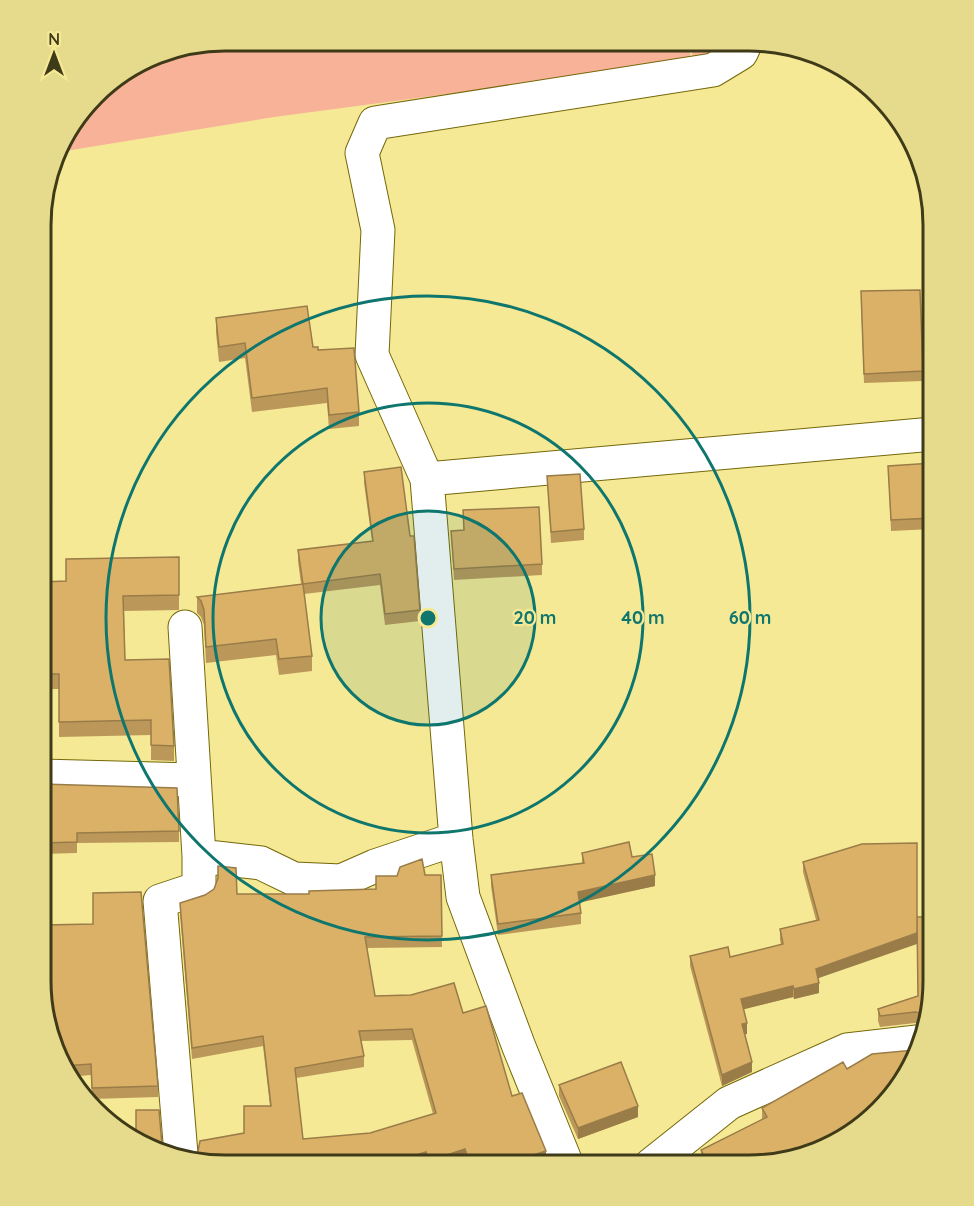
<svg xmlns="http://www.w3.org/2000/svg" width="974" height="1206" viewBox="0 0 974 1206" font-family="Quicksand,sans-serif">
<rect width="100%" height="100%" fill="#f5e996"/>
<path fill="#f7b298" d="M225 41 689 42 691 62 274 117 59 152 65 133 104 86 166 50Z
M691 42H736L693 62Z"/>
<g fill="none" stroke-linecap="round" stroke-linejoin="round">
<defs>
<path id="minor" d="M427 479 933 434
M41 776 193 780
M199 856 261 863 294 879 341 881 375 866 456 839
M181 1154 160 901 199 888V856L185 627
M567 1165 519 1047 463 897 456 839 427 479 372 355 378 230 362 153 375 123 713 70 741 53 746 42
M651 1165 729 1103 847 1050 917 1042"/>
</defs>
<use href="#minor" stroke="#746808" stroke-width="35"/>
<use href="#minor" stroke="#fff" stroke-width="33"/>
</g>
<path fill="#bb9859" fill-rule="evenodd" d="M861 301 923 371V381L864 383Z
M216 318 313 347 318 350 359 412V426L329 429 327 403 252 412 245 358 219 362 216 333Z
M933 463V529L891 531 888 466Z
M364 472 420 610V621L385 625 380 585 304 594 312 656V671L279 675 276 655 206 663 204 625 201 617 197 613V597L301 584 298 561V550L372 541 364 483Z
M547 476 584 529V540L551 543Z
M463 510 542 564V575L454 580 451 531 464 530Z
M179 557V610L124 611 125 660 174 746V761L151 760V735L59 737V689H41V582L66 581Z
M41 784 179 831V842L77 843V853L41 854Z
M582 853 632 857 655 886 579 902 581 913V924L498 935 491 886V875L582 863Z
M803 862 917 917 933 993 922 1025 915 1023 880 1027 878 1021V1009L918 996 917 929 818 978 819 993 794 999 793 997 743 1009 747 1034H745L752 1072 722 1086 690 966V956L730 957 781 945 780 940V929L816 920 803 872Z
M425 875H441L442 947 367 948 375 996 463 1013 512 1096 546 1162 536 1165H467L465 1160 449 1165H427L426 1163 419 1165H213L270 1106 263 1046 192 1059 180 914V903L237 894H309L376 889ZM412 1040 433 1114 370 1133 303 1139 296 1078 364 1067V1056L361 1041Z
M47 1006 158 1086V1097L92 1099 91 1075 69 1077 65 1073Z
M847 1069 760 1165H703L701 1161V1150L762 1120V1108Z
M559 1085 638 1117 578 1139 559 1096Z"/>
<path fill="#997c48" d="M655 875V886L578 903V892Z
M917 933V944L816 979V969Z
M819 983V993L794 999V989Z
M793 986V997L741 1010V999Z
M747 1023V1034L742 1035V1024Z
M752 1062V1072L722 1086V1075Z
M638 1106V1117L578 1139V1128Z
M856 1127 841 1141 821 1147Z
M465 1149V1160L449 1165H429V1161Z
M546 1151V1162L536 1165H502Z
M426 1152V1163L419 1165H384Z"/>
<path fill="#dab167" stroke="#997c48" stroke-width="1.5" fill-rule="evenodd" d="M920 290 923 371 864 374 861 291Z
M307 306 313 347H318V350L354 348 359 412 329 415 327 388 252 398 245 343 219 347 216 318Z
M933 463V518L891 520 888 466Z
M401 467 410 536H414L420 610 385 614 380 574 303 584 298 550 373 541 364 472Z
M580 474 584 529 551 532 547 476Z
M539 507 542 564 454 569 451 531 464 530 463 510Z
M179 557V595L123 596 125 660 169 659 174 746 151 745V720L59 722V674H41V582L66 581V559Z
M303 584 312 656 279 659 276 639 206 647 204 610 201 601 197 597Z
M41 784 177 788 179 831 77 833V842L41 843Z
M629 842 632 857 652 854 655 875 578 892 581 913 498 924 491 875 584 863 582 853Z
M917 843V933L816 969 819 983 794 989 793 986 741 999 747 1023 742 1024 752 1062 722 1075 690 956 728 947 730 957 783 944 780 929 819 920 803 862 862 844Z
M422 859 425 875H441L442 936 365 937 375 996 411 995 454 983 463 1013 486 1006 512 1096 522 1093 546 1151 502 1165H470L465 1149 429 1161 426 1152 384 1165H213L192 1158 198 1151 200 1141 244 1133V1106H271L263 1036 192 1048 180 903 205 895 214 889 218 878V866L236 868 237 894H309V891L376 889V876H397L400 867ZM412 1029 436 1113 370 1133 303 1139 295 1068 364 1056 359 1031Z
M141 892 158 1086 92 1088 91 1064 63 1066 48 1008 45 925 93 924V893Z
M917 917H933V993L930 1001H928L929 1004 926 1014 915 1012 880 1016 878 1009 918 996Z
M914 1050 903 1083 856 1127 821 1147 760 1165H709L701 1150 767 1117 762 1108 843 1062 847 1069 872 1054Z
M621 1062 638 1106 578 1128 559 1085Z
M136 1110H159L162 1145 164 1148 136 1139Z"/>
<circle cx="428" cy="618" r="107" fill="#0f766e" fill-opacity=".12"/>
<g fill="none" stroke="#0f766e" stroke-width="3">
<circle cx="428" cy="618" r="107"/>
<circle cx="428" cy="618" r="215"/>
<circle cx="428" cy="618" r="322"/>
</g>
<path d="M0 0H974V1206H0ZM225 51H749A174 174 0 0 1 923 225V981A174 174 0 0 1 749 1155H225A174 174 0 0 1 51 981V225A174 174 0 0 1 225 51Z" fill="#e6db8c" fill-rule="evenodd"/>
<path fill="none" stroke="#3f3a18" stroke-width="3" d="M225 51H749A174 174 0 0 1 923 225V981A174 174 0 0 1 749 1155H225A174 174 0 0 1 51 981V225A174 174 0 0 1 225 51Z"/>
<circle cx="428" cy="618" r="9" fill="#0f766e" stroke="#f5e996" stroke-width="3"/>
<g font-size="18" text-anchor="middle" font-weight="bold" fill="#0f766e" stroke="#f5e996" stroke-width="4.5" stroke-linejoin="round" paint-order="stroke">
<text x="535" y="624">20 m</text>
<text x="643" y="624">40 m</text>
<text x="750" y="624">60 m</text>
</g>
<g transform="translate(54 54)" stroke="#f5e996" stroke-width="4.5" paint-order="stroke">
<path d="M0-4.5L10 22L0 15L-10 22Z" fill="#3f3a18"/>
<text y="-9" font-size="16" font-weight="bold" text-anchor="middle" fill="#3f3a18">N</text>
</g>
</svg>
